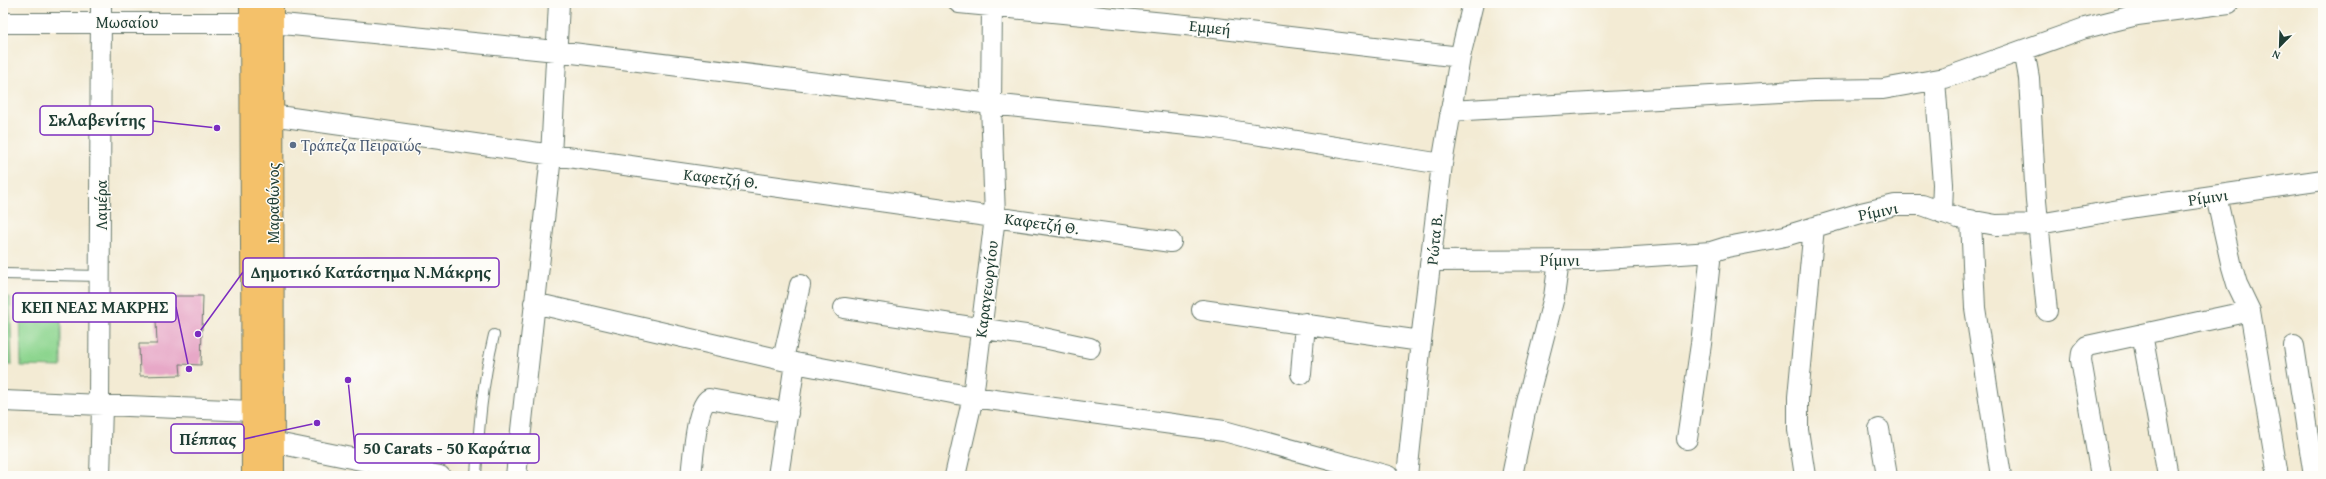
<svg xmlns="http://www.w3.org/2000/svg" width="2326" height="479" viewBox="0 0 2326 479" font-family="'Gentium Book Plus',serif">
<rect width="100%" height="100%" fill="#fdfcf7"/>
<filter id="ink" filterUnits="userSpaceOnUse"><feTurbulence type="fractalNoise" baseFrequency=".025" numOctaves="2"/><feDisplacementMap in="SourceGraphic" scale="8" xChannelSelector="R" yChannelSelector="G"/><feConvolveMatrix kernelMatrix="1 2 1 2 8 2 1 2 1" color-interpolation-filters="sRGB"/></filter>
<filter id="wash" filterUnits="userSpaceOnUse"><feTurbulence type="fractalNoise" baseFrequency=".012" numOctaves="4" result="noise"/><feDisplacementMap in="SourceGraphic" scale="16" xChannelSelector="R" yChannelSelector="G"/><feGaussianBlur stdDeviation="0.9" result="paint"/><feColorMatrix in="noise" values="0 0 0 0 0 0 0 0 0 0 0 0 0 0 0 0 0 1.4 0 .05"/><feComposite in="paint" operator="in"/></filter>
<g filter="url(#wash)">
<rect width="100%" height="100%" fill="#f3ebd4"/>
<path fill="#8dd58f" stroke="#568962" d="M3 297H10L12 365H3Z
M20 297 61 298V367L21 366Z"/>
<g id="blocks">
<path fill="#e7a8c7" d="M155 296H203L201 365 180 364 181 375 140 376 139 344H157Z"/>
</g>
</g>
<g filter="url(#ink)">
<use href="#blocks" fill-opacity="0" stroke="#697a6c" stroke-width="1"/>
<g fill="none" stroke-linecap="round" stroke-linejoin="round">
<defs>
<path id="service" d="M3 274 101 276
M476 476C479 425 482 385 494 335"/>
<path id="minor" d="M959 3 1206 27 1460 57
M3 23H272L556 51 991 104 1216 128 1442 164
M2024 50 2029 78 2036 201 2047 311
M1935 80 1943 184 1942 213
M1450 111 1814 90 1883 89 1945 78 2085 28 2137 15 2229 3
M271 115C571 159 871 199 1171 242
M2216 196 2232 267 2237 284 2250 311 2278 476
M1971 220 1975 308 2001 476
M1432 261 1591 260 1711 252 1727 247 1785 236 1861 213 1895 205H1922L1958 218 1996 225 2039 224 2136 207 2323 180
M534 303 795 363 973 397 1224 431 1388 476
M844 308 1039 337 1090 348
M1202 310 1421 341
M2142 334 2168 476
M2294 346 2314 476
M783 359 800 285
M1301 374 1305 323
M3 401 253 411
M99 406 101 3
M1879 429 1887 476
M1687 439 1701 344 1711 252
M272 442 440 476
M100 476 102 407
M516 476 551 156 559 3
M691 476C693 460 696 406 709 399L788 413
M778 476 795 363
M955 476 973 397 995 217 991 104 992 3
M1407 476 1421 341 1442 164 1460 57 1473 3
M1512 476 1527 402 1554 297 1559 260
M1805 476 1798 430V397L1814 227
M2101 476 2081 360 2082 352 2087 346 2250 311"/>
<path id="primary" d="M251 3 253 476
M272 3 273 476"/>
</defs>
<use href="#service" stroke="#697a6c" stroke-width="12"/>
<use href="#minor" stroke="#697a6c" stroke-width="22"/>
<use href="#primary" stroke="#697a6c" stroke-width="24"/>
<use href="#service" stroke="#fff" stroke-width="10"/>
<use href="#minor" stroke="#fff" stroke-width="20"/>
<use href="#primary" stroke="#f4c16a" stroke-width="22"/>
</g>
</g>
<circle fill="#5c6f8a" stroke="#fdfcf7" stroke-width="1.5" cx="293" cy="145" r="4"/>
<g text-anchor="middle" stroke-width="3" stroke-linejoin="round" paint-order="stroke">
<g font-size="16" fill="#1f3d34" stroke="#fdfcf7">
<text x="127" y="28">Μωσαίου</text>
<text transform="translate(1210 27) rotate(6)" y="6">Εμμεή</text>
<text transform="translate(721 178) rotate(7)" y="6">Καφετζή Θ.</text>
<text transform="translate(2208 197) rotate(-8)" y="6">Ρίμινι</text>
<text transform="translate(273 203) rotate(-90)" y="6">Μαραθώνος</text>
<text transform="translate(101 205) rotate(-90)" y="6">Λαμέρα</text>
<text transform="translate(1878 211) rotate(-11)" y="6">Ρίμινι</text>
<text transform="translate(1042 223) rotate(8)" y="6">Καφετζή Θ.</text>
<text transform="translate(1434 239) rotate(-84)" y="6">Ρώτα Β.</text>
<text x="1560" y="266">Ρίμινι</text>
<text transform="translate(986 289) rotate(-83)" y="6">Καραγεωργίου</text>
</g>
<g font-size="16" fill="#4e5e75" stroke="#fdfcf7" text-anchor="start">
<text x="301" y="151">Τράπεζα Πειραιώς</text>
</g>
</g>
<path fill="none" stroke="#7b2cbf" stroke-width="1.5" d="M217 128L153 121M198 334L243 272M189 369L176 307M317 423L244 439M348 380L355 448"/>
<g fill="#7b2cbf" stroke="#fdfcf7" stroke-width="1.5">
<circle cx="217" cy="128" r="4"/>
<circle cx="198" cy="334" r="4"/>
<circle cx="189" cy="369" r="4"/>
<circle cx="317" cy="423" r="4"/>
<circle cx="348" cy="380" r="4"/>
</g>
<g fill="#fdfcf7" stroke="#7b2cbf" stroke-width="1.5">
<rect x="40" y="106" width="113" height="29" rx="4"/>
<rect x="243" y="258" width="256" height="29" rx="4"/>
<rect x="13" y="293" width="163" height="29" rx="4"/>
<rect x="171" y="424" width="73" height="29" rx="4"/>
<rect x="355" y="434" width="184" height="29" rx="4"/>
</g>
<g font-size="17" text-anchor="middle" font-weight="bold" fill="#1f3d34">
<text x="97" y="126">Σκλαβενίτης</text>
<text x="371" y="278">Δημοτικό Κατάστημα Ν.Μάκρης</text>
<text x="95" y="313">ΚΕΠ ΝΕΑΣ ΜΑΚΡΗΣ</text>
<text x="208" y="445">Πέππας</text>
<text x="447" y="454">50 Carats - 50 Καράτια</text>
</g>
<rect width="2326" height="479" fill="none" stroke="#fdfcf7" stroke-width="16"/>
<g transform="translate(2280 46) rotate(203)" stroke="#fdfcf7" stroke-width="3" paint-order="stroke">
<path d="M0-3L7 15L0 10L-7 15Z" fill="#1f3d34"/>
<text y="-6" font-size="11" font-weight="bold" text-anchor="middle" fill="#1f3d34">N</text>
</g>
</svg>
